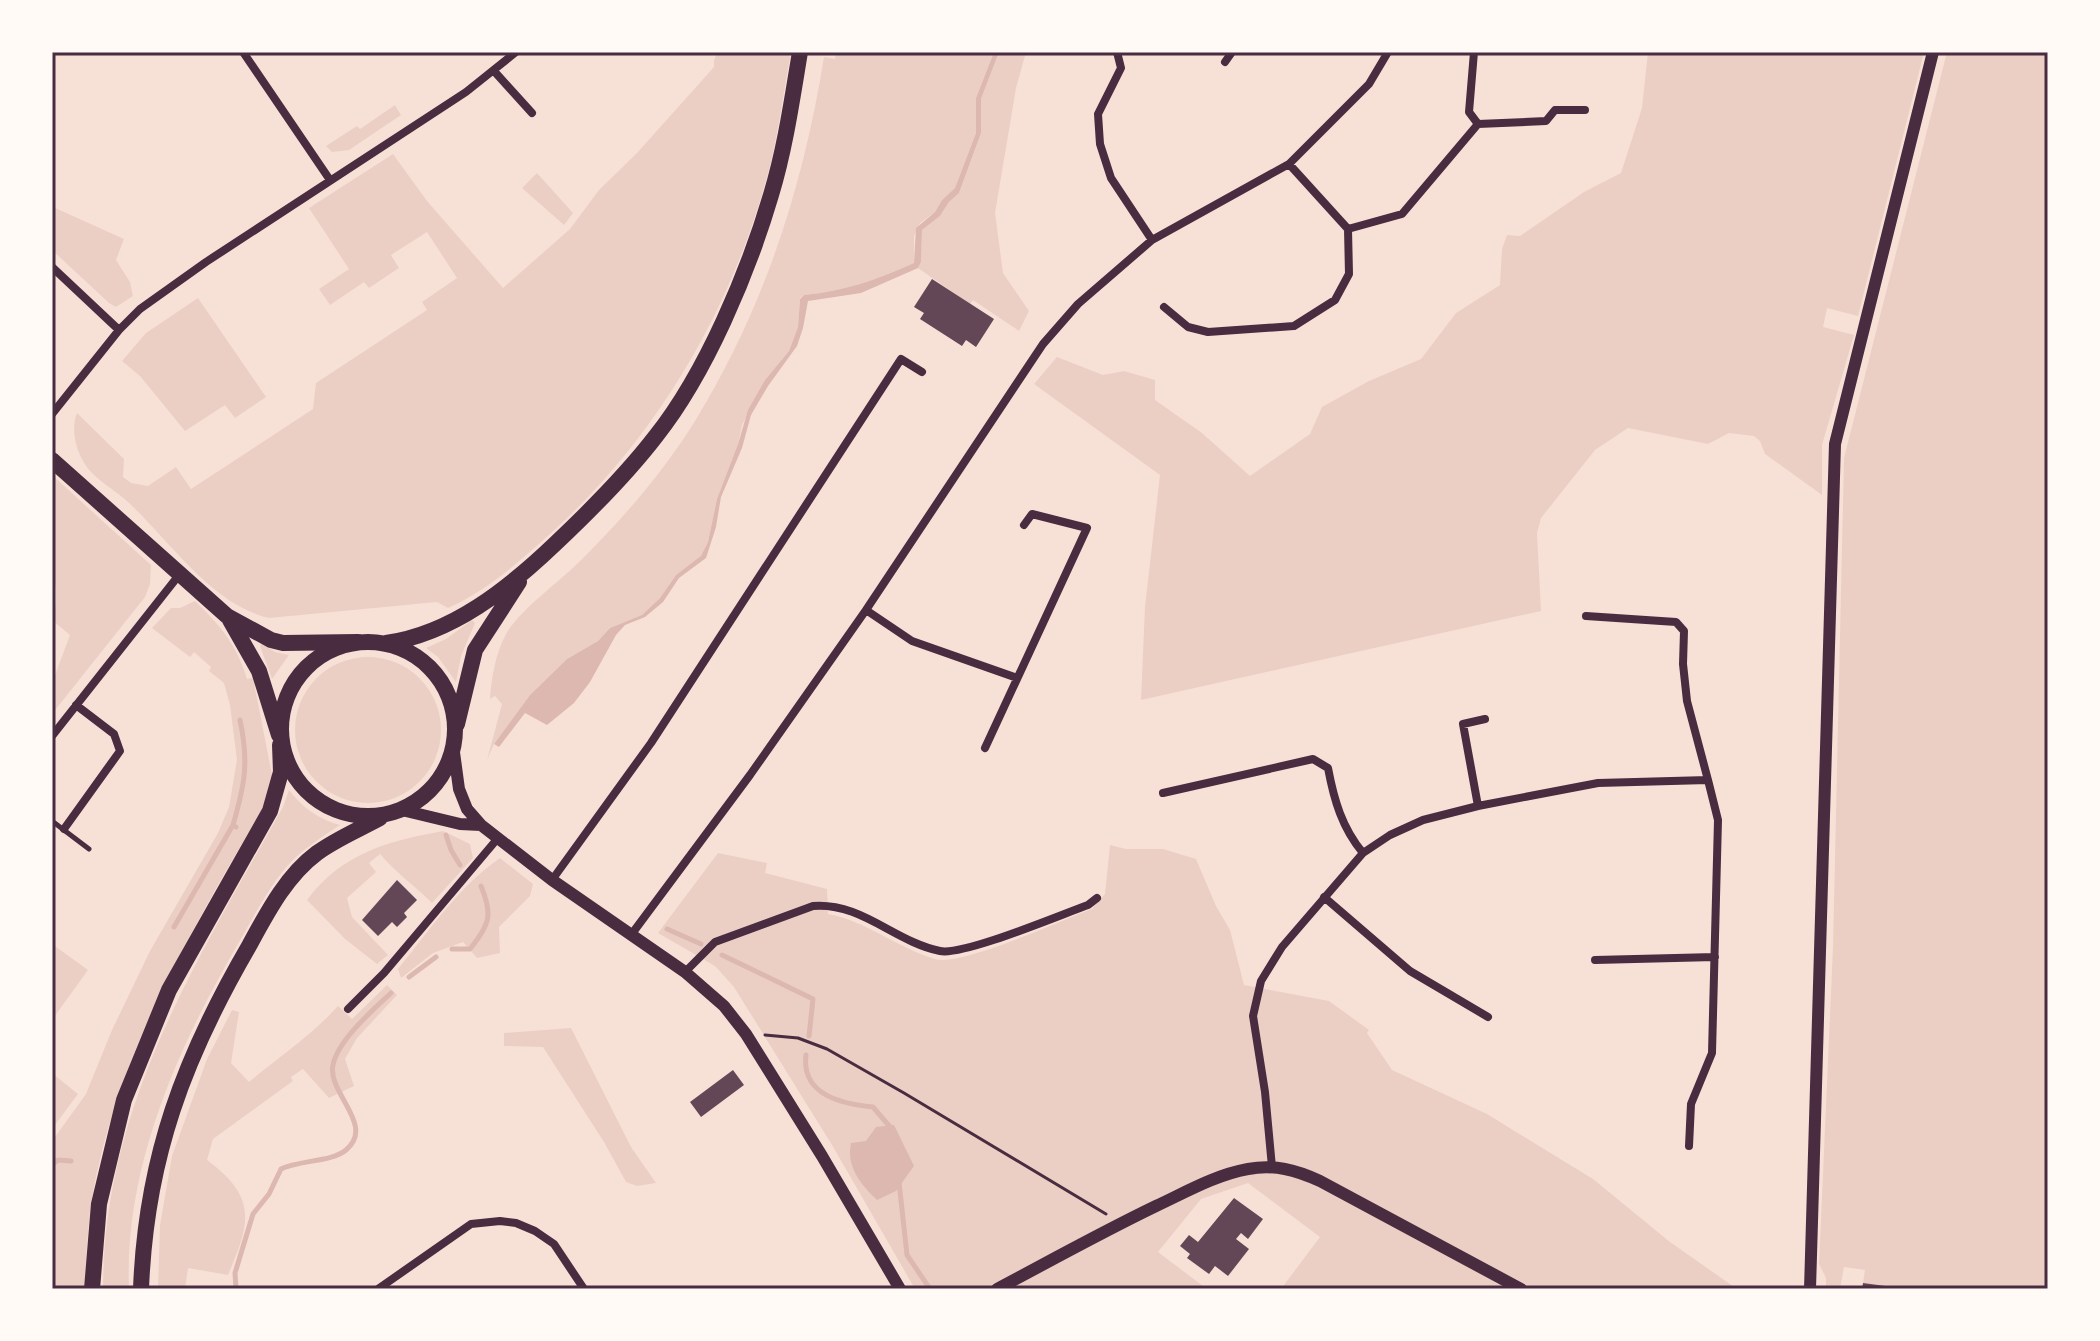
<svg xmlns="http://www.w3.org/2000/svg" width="2100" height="1341" viewBox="0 0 2100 1341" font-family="'IBM Plex Sans',sans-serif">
<rect width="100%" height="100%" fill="#f7e1d7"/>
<path fill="#ebcfc5" d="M718 52H791C784 90 779 129 770 166 734 305 658 437 551 533 519 562 488 590 448 608L437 602 269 618C212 605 169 540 128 502 114 489 92 478 83 461 75 447 71 428 77 413L124 459 123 477 131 483 148 486 176 467 191 489 313 409 316 383 427 310 422 302 457 278 427 232 391 255 399 268 369 288 364 282 330 305 319 289 349 269 309 208 393 154 427 201 503 288 570 229 599 190 637 153 714 67V60Z
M836 52H994L976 98V133L955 188 942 200 935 212 920 223 914 236V263C877 280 844 291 804 295L800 298 798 327 789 351 765 380 742 425 738 444 717 499 708 542 701 557 676 575 660 598 642 615 610 628 598 641 567 659 530 695 494 744 487 760 502 704 495 696 490 699C491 679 496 652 506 634 520 610 554 586 575 566 620 522 662 474 695 421 764 308 803 188 824 57L835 59Z
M999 52H1026L1016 88 995 213 1003 273 1029 311 1019 331 973 300 970 304 918 268 921 262 922 230 940 216 949 202 959 193 981 133V99Z
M1648 52H1924L1858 316 1827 308 1823 327 1854 335 1822 445V495L1765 454 1760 441 1754 436 1729 433 1708 444 1628 428 1595 450 1541 518 1537 533 1541 611 1141 700 1145 607 1160 475 1034 384 1057 357 1103 375 1124 371 1155 380V400L1202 433 1250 476 1310 434 1322 407 1369 381 1421 359 1456 313 1500 285 1502 249 1507 235 1520 236 1584 192 1621 173 1642 108Z
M1947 52H2048V1289H1906L1863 1283 1865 1270 1844 1267 1840 1289H1826V1278L1819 1264 1833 947 1844 458Z
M395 105 401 115 349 150 332 152 326 146 357 126 360 129Z
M537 173 573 213 564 225 522 188Z
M53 207 124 239 116 260 130 282 133 296 116 307 109 303 52 250Z
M198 298 266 397 235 418 225 405 185 431 140 376 122 361 146 333Z
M52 475 151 565 150 584 145 597 52 714V683L70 635 52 620C57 606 58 587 52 574Z
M195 601C220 625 237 645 247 679L253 678 273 780 265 804C192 929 117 1053 92 1198 87 1227 87 1259 84 1289H52V1141L86 1094 112 1030 150 951 218 833 229 807 237 760 230 705 224 683 209 671 211 667 194 652 190 657 152 628 171 608H180Z
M472 620 475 623 461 656 456 682 438 657 426 648 446 639Z
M262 643 275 652 289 655 272 679 260 646Z
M295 730a73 73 0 1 1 146 0a73 73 0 1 1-146 0Z
M289 790C303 808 318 819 340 825 323 836 305 848 291 862 269 885 254 917 238 944 178 1047 124 1167 129 1289H103C103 1106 197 961 283 807Z
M443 831 470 844 473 858 432 903C415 886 396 873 380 854L369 863 376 872 347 898 352 917 388 955 377 964 345 939 307 900C342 853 388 841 443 831Z
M1110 845 1126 849H1163L1196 859 1216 906 1230 930 1244 985 1329 1001 1369 1030 1367 1033 1392 1070 1487 1114 1593 1179 1670 1242 1737 1289H1281L1320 1237 1248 1183 1201 1199 1158 1252 1207 1289H915L832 1145 734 987 715 966 658 933 718 853 767 863 765 873 827 889 828 914C867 921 897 948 935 959 960 967 1062 920 1092 909L1105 894Z
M500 858 533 884 530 896 499 927 500 953 477 958 463 942 433 953 401 978 398 969C429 931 459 886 500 858Z
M52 944 88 970 52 1020Z
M387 985 397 995 357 1038 345 1059 354 1086 329 1098 303 1069 291 1077 293 1081 213 1139 207 1160C257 1197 251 1222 228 1275L188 1268 185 1289H158L160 1225 172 1156 207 1059 232 1010 239 1012 231 1063 249 1082C280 1056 312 1035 338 1006L352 1019Z
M571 1028 631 1147 656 1183 637 1186 626 1182 604 1142 543 1047 504 1046V1033Z
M52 1073 78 1094 52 1129Z"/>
<path fill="#dcb8b0" d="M994 52H999L981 99V133L959 193 949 202 940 216 922 230 921 262 918 268 861 293 808 301 803 328 797 346 768 386 751 415 742 448 721 497 716 527 706 558 679 578 663 602 645 617 625 625 616 635 590 682 574 703 547 725 525 713 499 747 494 744 530 695 567 659 598 641 610 628 642 615 660 598 676 575 701 556 708 542 717 499 738 444 748 410 765 380 789 351 798 327 800 299 804 295C844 291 877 280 914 263L916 228 935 212 942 200 955 188 976 133V98Z
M894 1125 914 1166 896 1191 877 1200C860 1184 846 1166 851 1143L866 1141 876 1127Z"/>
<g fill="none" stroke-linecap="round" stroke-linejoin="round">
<path stroke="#dcb8b0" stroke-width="5" d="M233 825C245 784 249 762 240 720
M446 835 451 850 460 865
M174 927 233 825 236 827
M667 929 701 944
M452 949H470C490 924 493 915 481 886
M722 955 813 999 809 1036
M409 977 436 957
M806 1055C801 1095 842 1104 873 1107L891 1128
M52 1165 58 1160 71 1161
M899 1182 907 1255 930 1289
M236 1289 235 1273 253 1214 269 1194 281 1169C299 1160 332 1162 346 1150 376 1125 327 1093 333 1065 338 1040 373 1010 391 993"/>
</g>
<path fill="#644757" d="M932 279 994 319 976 347 966 340 962 346 920 319 924 313 914 307Z
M397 880 417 900 404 913 407 917 397 927 392 922 378 936 362 920Z
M733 1070 744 1085 701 1117 690 1102Z
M1234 1198 1263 1219 1248 1239 1241 1233 1236 1239 1249 1249 1228 1276 1215 1266 1209 1274 1187 1258 1190 1254 1180 1246 1189 1235 1198 1242Z
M1863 1283 1893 1287V1289H1862Z"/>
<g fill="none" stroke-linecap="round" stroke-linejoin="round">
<path stroke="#4a2c40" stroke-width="3" d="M765 1035 798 1038 827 1049 904 1093 1106 1214"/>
<path stroke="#4a2c40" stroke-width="5" d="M52 821 89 849"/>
<path stroke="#4a2c40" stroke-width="8" d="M243 52 330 180
M1117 52 1121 68 1098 114 1100 144 1111 178 1152 240
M1474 52 1469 112 1478 124
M1225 62 1232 52
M494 71 532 113
M1348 229 1402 214 1478 124 1546 121 1555 110H1585
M52 267 119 330
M1164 307 1188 327 1208 332 1294 326 1335 300 1349 274 1348 229 1289 164
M52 414 119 330 140 309 206 262 466 92 516 52
M866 610 912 641 1017 678
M1586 616 1676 622 1684 631 1683 664 1687 701 1708 780
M52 736 179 575
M985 748 1087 528 1032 514 1024 525
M1163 793 1313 759 1328 768C1334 800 1342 828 1363 853
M1478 806 1463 724 1485 719
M64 829 120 751 114 734 76 705
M552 880 651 743 901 359 922 372
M1324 897 1410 971 1488 1017
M631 935 750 775 866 610 1043 344 1078 304 1152 240 1289 164 1369 84 1388 52
M1595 960 1715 957
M685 972 715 942 813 906C861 902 895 942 940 951 963 956 1060 915 1088 905L1097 898
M348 1009 384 973 498 838
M1272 1167 1265 1092 1253 1016 1261 981 1282 947 1363 853 1390 835 1423 820 1478 806 1598 783 1708 780 1718 820 1712 1053 1691 1104 1689 1146
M378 1289 471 1224 500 1221 516 1223 535 1231 554 1244 584 1289"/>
<path stroke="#4a2c40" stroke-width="12" d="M453 745 459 789 467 809 481 825 552 880 685 972 724 1006 746 1034 822 1156 900 1289
M406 811 460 824 481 825
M997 1289C1050 1261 1102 1232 1156 1206 1186 1192 1215 1175 1248 1169 1274 1164 1296 1170 1320 1181L1521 1289
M1810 1289 1835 444 1933 52"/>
<path stroke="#4a2c40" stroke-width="16" d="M52 460 227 616 271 640 283 643 358 642
M230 620 259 671 279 735"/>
<path stroke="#4a2c40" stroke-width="16" d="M281 729a87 87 0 1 1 174 0a87 87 0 1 1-174 0Z
M386 643C452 634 509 588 556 543 592 509 626 475 656 436 706 373 748 273 771 195 785 149 792 100 800 52
M457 724 475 650 519 582
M92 1289 99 1204 124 1100 169 990 270 811 281 772 280 745
M141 1289C146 1158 184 1058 249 946 267 913 286 876 317 853 336 839 360 829 380 818"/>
</g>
<rect width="2100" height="1341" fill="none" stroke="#fffaf5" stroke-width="108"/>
<rect x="54" y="54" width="1992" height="1233" fill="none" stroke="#4a2c40" stroke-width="3"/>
</svg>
